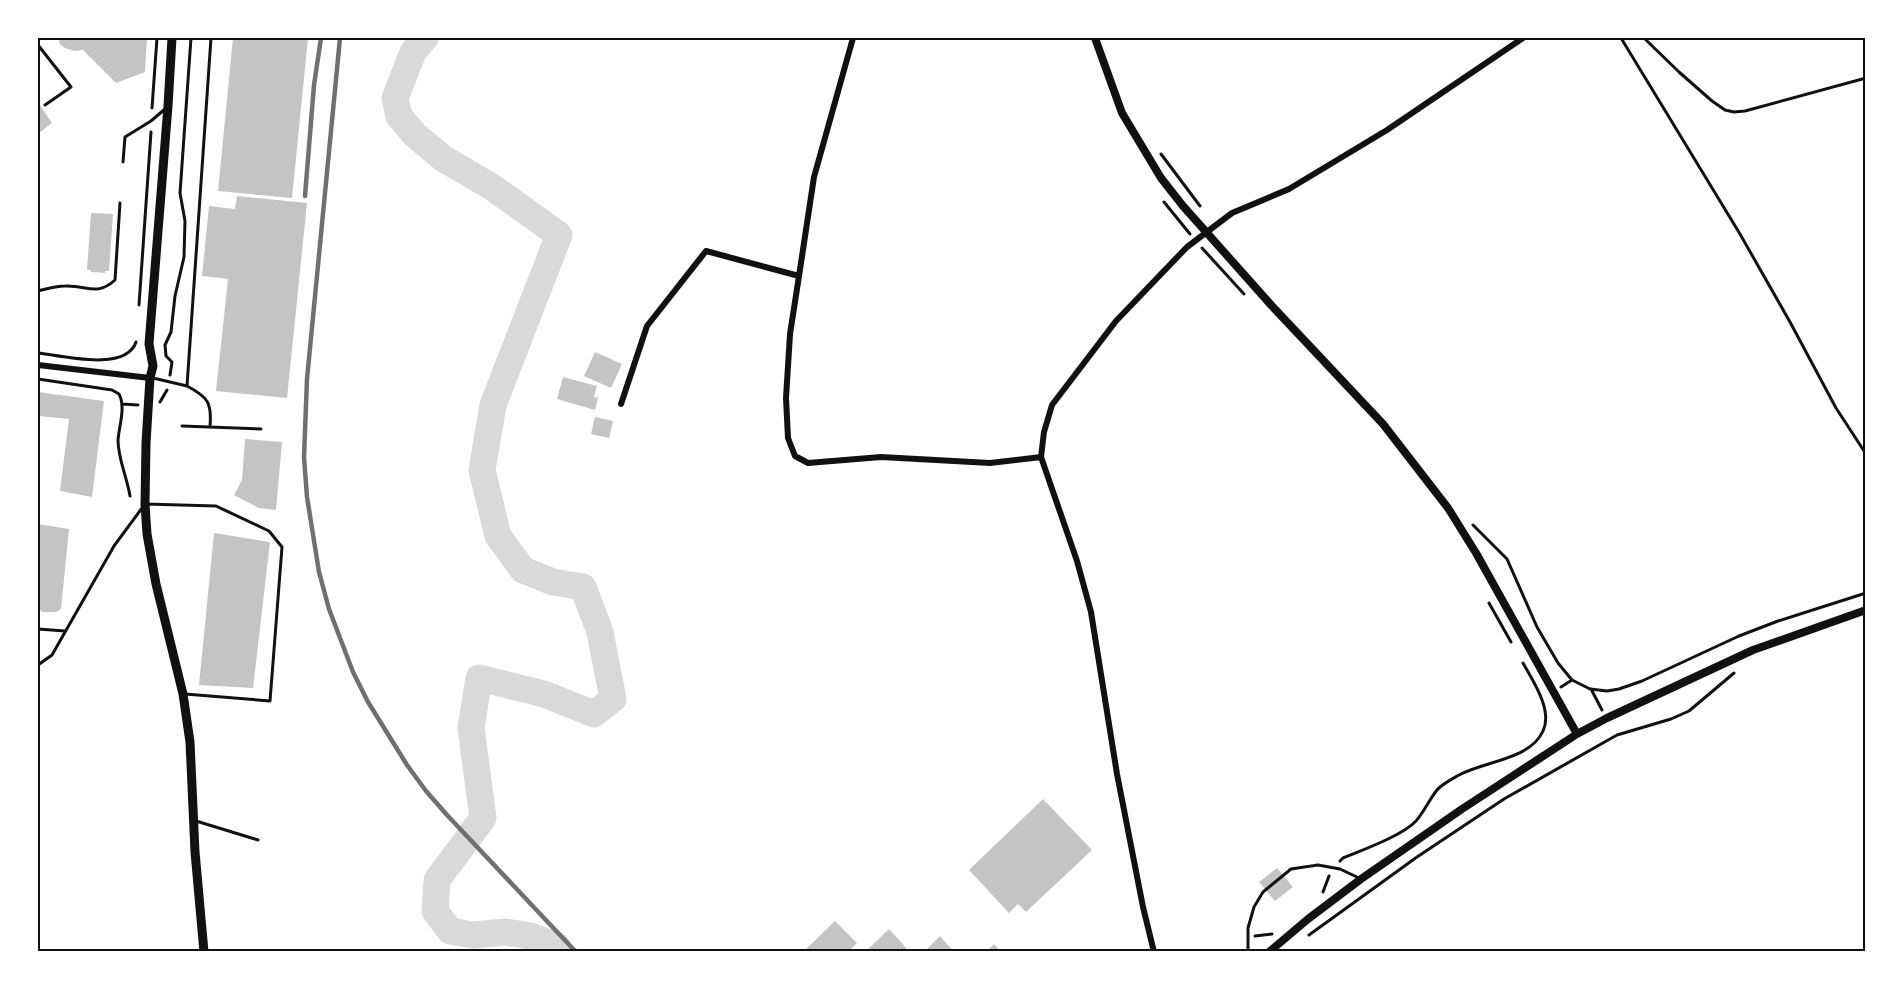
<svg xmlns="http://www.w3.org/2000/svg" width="1903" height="989" viewBox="0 0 1903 989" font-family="Quicksand,sans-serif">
<rect width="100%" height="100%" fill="#fff"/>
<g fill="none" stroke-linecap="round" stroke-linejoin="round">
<path stroke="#d9d9d9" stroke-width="27" d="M425 38 413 52 395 98 399 116 415 135 444 159 492 187 559 235 493 405 482 470 498 536 523 570 553 582 583 587 600 632 613 699 594 714 544 694 479 678 471 728 483 818 437 880 435 911 450 931 473 935 505 932 531 936 557 946 560 952"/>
</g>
<path fill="#c4c4c4" d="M58 38H147L145 72 116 83 83 50 74 51 65 48 60 44Z
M233 38H308L292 198 218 191Z
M38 102 52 123 38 134Z
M237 196 307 203 287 398 216 391 228 279 202 276 209 206 235 209Z
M91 213 113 214 109 271H105V273L91 272V270H87Z
M595 352 622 364 611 388 584 376Z
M563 377 597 386 594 397 598 398 595 410 557 399Z
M38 392 104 401 92 497 60 491 69 419 38 416Z
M595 417 613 421 609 438 591 434Z
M245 439 282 442 276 510 259 508 234 495 242 480Z
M38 524 69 529 61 609 56 612H42L38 608Z
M214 533 270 542 253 688 199 685Z
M1043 799 1092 850 1026 912 1018 904 1009 913 969 870Z
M1277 868 1293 887 1275 901 1259 882Z
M835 921 857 943 848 952H803Z
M889 929 910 952H865Z
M940 936 954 952H924Z
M994 944 1001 952H986Z"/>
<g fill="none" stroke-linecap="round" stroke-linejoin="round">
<path stroke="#111" stroke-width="3" d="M1621 38 1740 234 1790 322 1836 408 1866 454
M152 108 157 38
M1161 154 1200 206
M1164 202 1190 234
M1202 248 1244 294
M139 305 151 132
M38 353C63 356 126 372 136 342
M170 375 172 362 166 356 165 345 171 332 175 296 184 257 185 221 180 193 191 38
M38 379 112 390 119 394C126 407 119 426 118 440 118 459 127 477 130 496
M160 402 167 390
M122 404 138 405
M1473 525 1507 559 1537 627 1558 663 1572 680 1590 689 1607 691 1619 689 1642 681 1739 636 1778 621 1866 593
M1489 603 1511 642
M1561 687 1572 680
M1591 689 1602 710
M1340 861 1343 858C1362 850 1402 836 1416 821 1424 812 1429 800 1437 790 1442 784 1452 779 1459 775 1484 761 1530 760 1543 731 1553 710 1533 681 1523 663
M1323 892 1329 876
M1309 935 1417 857 1504 799 1617 735 1671 719 1689 711 1734 673
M1255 936 1272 934"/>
<path stroke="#111" stroke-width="3" d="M1644 38 1679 72 1712 101 1725 110 1734 112 1745 111 1866 78
M38 45 71 87 45 105
M123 162 125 137 151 121 165 109
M38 291C46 289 56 286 65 286 87 285 96 297 115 280L120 203
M153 378 187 386 211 38
M187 386C208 397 212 403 210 426
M182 426 261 429
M38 629 65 631
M38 665 52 655 114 546 145 504 216 506 269 531 282 547 270 701 185 694
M196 821 258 840
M1248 952V928L1254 907 1263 892 1291 869 1318 865 1340 869 1359 878"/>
<path stroke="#111" stroke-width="6" d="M799 276 790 334 786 398 788 438 795 456 808 463 881 457 990 463 1041 457
M38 365 150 378
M621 404 647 326 706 251 799 276 814 177 853 38
M1154 952 1143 907 1117 774 1091 612 1077 561 1041 457 1044 432 1052 405 1116 321 1187 247 1232 213 1289 189 1387 130 1523 38"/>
<path stroke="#111" stroke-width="8" d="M1095 38 1122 113 1161 178 1183 206 1272 306 1383 424 1448 508 1476 553 1577 734
M1269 952 1308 919 1361 879 1462 809 1577 734 1607 718 1753 650 1866 610"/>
<path stroke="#111" stroke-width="9" d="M172 38 168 106 149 344 153 366 150 378 146 443 145 504 147 534 156 584 183 694 190 742 195 852 204 952"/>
<path stroke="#707070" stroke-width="4.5" d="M340 38 307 379 304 457 307 497 319 572 329 609 353 672 368 702 407 765 426 791 447 815 576 952
M305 196 314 85 321 38"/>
</g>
<rect width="1903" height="989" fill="none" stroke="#ffffff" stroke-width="78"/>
<rect x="39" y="39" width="1825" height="911" fill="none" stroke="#111" stroke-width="2"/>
</svg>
